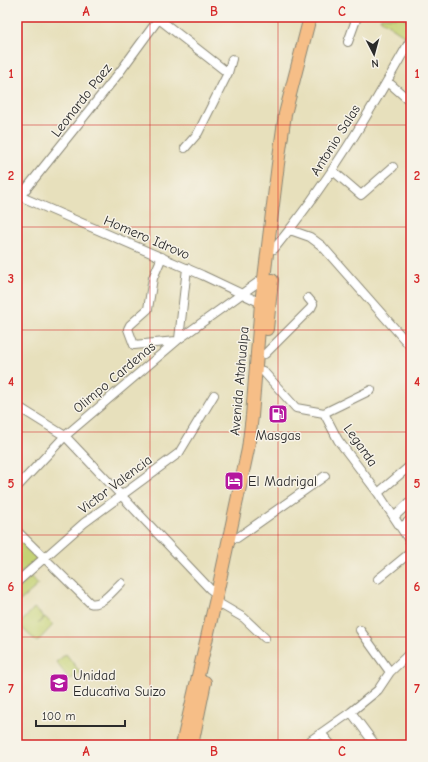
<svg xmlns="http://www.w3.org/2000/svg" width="428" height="762" viewBox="0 0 428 762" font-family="'Comic Neue',sans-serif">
<rect width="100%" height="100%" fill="#f7f3e8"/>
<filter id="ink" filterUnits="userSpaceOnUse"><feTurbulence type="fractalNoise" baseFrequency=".025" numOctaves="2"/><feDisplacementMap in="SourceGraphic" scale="8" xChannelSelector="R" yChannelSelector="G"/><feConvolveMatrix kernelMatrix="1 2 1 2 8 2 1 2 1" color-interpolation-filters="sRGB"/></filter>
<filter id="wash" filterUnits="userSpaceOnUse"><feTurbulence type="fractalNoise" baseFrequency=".012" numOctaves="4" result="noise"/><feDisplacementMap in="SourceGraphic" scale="16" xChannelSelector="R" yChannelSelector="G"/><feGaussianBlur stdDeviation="0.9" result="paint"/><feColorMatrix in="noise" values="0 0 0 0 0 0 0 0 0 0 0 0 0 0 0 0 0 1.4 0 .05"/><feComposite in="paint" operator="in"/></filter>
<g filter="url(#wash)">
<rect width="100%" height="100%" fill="#e7e0bc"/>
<path fill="#c4d274" stroke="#787e50" d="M381 17H404L411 24 408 38 380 19Z
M17 537 37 558 17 577Z
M31 577 38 585 20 601 17 598V590Z
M34 608 44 617 38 624 45 617 53 625 37 642 19 625Z
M66 654 80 672 70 680 56 662Z"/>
</g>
<g filter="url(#ink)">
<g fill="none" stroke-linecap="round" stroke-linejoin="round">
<defs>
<path id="minor" d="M407 17 411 21
M159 19 228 73 198 133 185 148
M348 42 357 17
M228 73 232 59
M387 81 411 102
M332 170 361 195 393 167
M17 195 202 275 261 303
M18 199 119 73 160 17
M290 230 310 237 322 246 411 347
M274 249C327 185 370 112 411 39
M162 257 153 278 148 309 130 325 128 329 134 345 176 341
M179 339 264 278
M265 354 311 308 313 304 308 298
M256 369 263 371 296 408 324 413 338 440 378 493 411 543
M17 406 65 436 210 589 217 594
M324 413 371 390
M17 487 65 436 179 339 187 268
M378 493 411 465
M394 517 411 501
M401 528 411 519
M17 531 90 603C101 607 113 590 121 583
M237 538 325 476
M378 579 411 552
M17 582 84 523 179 453 214 395
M220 604 244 618 265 638
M360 630 390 672
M351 712 374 743
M321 733 331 745
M304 745 351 712 378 690 390 672 411 652"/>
<path id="highway" d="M267 329 272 280
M182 745 217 594 248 449 252 416 261 303 278 164 285 114 310 17
M192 745 205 682"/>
</defs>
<use href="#minor" stroke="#898674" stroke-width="10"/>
<use href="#highway" stroke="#898674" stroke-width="14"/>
<use href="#minor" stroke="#fff" stroke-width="8"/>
<use href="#highway" stroke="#f6be87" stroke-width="12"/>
</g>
</g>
<path fill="none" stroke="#d62828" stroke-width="1" stroke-opacity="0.55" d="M150 17V745M278 17V745M17 125H411M17 227H411M17 330H411M17 432H411M17 535H411M17 637H411"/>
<defs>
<symbol id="fuel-square" viewBox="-11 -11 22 22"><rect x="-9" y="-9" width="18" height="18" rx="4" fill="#b5179e" stroke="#f7f3e8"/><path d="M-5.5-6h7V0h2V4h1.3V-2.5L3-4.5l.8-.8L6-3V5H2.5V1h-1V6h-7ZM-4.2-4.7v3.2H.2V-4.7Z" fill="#fff"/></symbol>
<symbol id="hotel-square" viewBox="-11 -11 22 22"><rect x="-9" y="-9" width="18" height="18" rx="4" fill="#b5179e" stroke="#f7f3e8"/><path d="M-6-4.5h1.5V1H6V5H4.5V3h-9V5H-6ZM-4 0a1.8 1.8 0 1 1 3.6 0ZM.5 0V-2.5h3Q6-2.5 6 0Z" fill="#fff"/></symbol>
<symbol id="school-square" viewBox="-11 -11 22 22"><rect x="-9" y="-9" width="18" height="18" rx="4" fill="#b5179e" stroke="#f7f3e8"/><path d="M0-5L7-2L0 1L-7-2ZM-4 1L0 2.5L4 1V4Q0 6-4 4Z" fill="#fff"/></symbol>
</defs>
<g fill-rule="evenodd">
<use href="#fuel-square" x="267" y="403" width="22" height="22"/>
<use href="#hotel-square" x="223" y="470" width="22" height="22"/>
<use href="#school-square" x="48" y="672" width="22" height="22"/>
</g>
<g text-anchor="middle" stroke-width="3" stroke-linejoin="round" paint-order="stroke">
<g font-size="14" fill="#2b2b2b" stroke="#f7f3e8">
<text transform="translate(81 100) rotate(-52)" y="5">Leonardo Paez</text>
<text transform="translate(335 140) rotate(-58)" y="5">Antonio Salas</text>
<text transform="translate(147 237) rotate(23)" y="5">Homero Idrovo</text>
<text transform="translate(114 377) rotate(-40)" y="5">Olimpo Cardenas</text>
<text transform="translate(239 381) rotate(-85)" y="5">Avenida Atahualpa</text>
<text transform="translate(361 445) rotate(55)" y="5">Legarda</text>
<text transform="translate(115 484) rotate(-37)" y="5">Victor Valencia</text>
</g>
<g font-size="14" fill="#2b2b2b" stroke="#f7f3e8" text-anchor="start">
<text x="278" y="440" text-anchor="middle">Masgas</text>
<text x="248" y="486">El Madrigal</text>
<text x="73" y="680">Unidad<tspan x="73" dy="16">Educativa Suizo</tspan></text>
</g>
</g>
<rect width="428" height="762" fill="none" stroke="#f7f3e8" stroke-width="44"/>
<g transform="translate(374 54) rotate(174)" stroke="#f7f3e8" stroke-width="3" paint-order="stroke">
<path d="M0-3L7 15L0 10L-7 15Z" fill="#2b2b2b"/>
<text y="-6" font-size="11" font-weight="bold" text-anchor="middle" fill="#2b2b2b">N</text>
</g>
<path d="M36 720v6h89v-6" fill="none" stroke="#2b2b2b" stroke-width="2"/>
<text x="42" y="720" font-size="12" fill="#2b2b2b" stroke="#f7f3e8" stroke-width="3" paint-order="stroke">100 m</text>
<rect x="22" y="22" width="384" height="718" fill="none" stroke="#d62828" stroke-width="1.5"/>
<g font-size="13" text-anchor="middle" font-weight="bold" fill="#d62828">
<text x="86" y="16">A</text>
<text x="214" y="16">B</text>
<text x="342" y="16">C</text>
<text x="11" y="78">1</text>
<text x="417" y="78">1</text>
<text x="11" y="180">2</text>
<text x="417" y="180">2</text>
<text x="11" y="283">3</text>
<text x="417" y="283">3</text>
<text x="11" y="386">4</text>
<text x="417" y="386">4</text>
<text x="11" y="488">5</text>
<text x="417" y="488">5</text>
<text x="11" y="591">6</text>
<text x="417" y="591">6</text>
<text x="11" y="693">7</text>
<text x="417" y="693">7</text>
<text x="86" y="756">A</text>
<text x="214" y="756">B</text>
<text x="342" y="756">C</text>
</g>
</svg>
